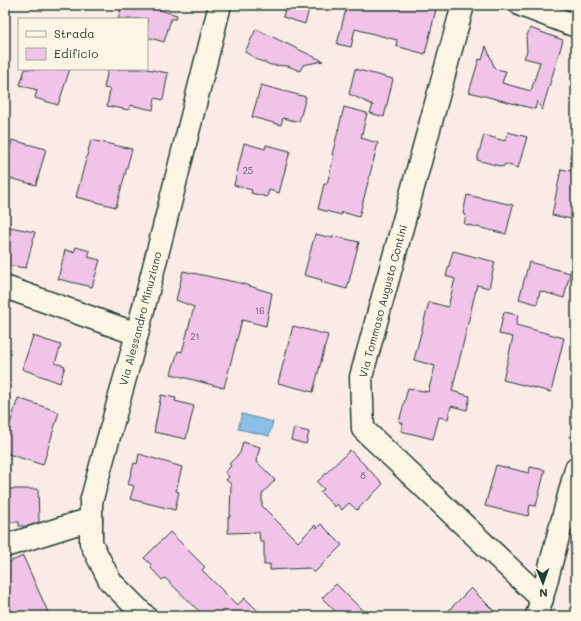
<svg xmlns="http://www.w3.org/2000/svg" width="581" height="621" viewBox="0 0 581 621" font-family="Mali,sans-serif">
<rect width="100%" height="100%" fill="#faebe6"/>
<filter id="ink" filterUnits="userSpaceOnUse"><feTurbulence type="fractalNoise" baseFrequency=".025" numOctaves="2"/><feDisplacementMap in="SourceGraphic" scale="8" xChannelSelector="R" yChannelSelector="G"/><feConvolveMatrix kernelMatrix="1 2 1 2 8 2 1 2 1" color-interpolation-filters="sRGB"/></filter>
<g filter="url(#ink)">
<path fill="#8cbfe8" stroke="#608ba0" d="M242 414 273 422 269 436 238 429Z"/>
<path fill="#f1c3e8" stroke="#1f3d34" d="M122 5H150L149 7 177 15 176 19H171L164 42 147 37V19H118Z
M286 5H310L305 24 283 17Z
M347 5H437L425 54 396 46 397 40 355 29 351 47 337 44Z
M530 28 563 40 542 110 537 101 535 109 469 92 479 59 482 60 486 46 495 69 506 71 502 83 531 91 540 62 524 58 527 51 526 38Z
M256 29 283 42 323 61 303 65 300 71 288 66 271 65 258 60 245 52Z
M25 69H70L58 105 35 98 37 90 20 85Z
M108 69H147L168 73 163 100 155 98 153 110 130 105 129 110 107 106 110 89 104 88Z
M355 69 393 79 384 117 370 113 373 105 349 94Z
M261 85 306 97 299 122 283 118 281 125 252 117Z
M344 107 367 113 361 138 378 143 359 217 342 212 341 215 318 209 324 184H327L334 155H332Z
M508 132 527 137 518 168 505 164 503 167 477 160 484 135 505 141Z
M12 140 46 149 36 185 5 177V169Z
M91 140 132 149 116 207 76 197Z
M244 143 265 149 266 145 290 151 279 193 269 190 267 197 251 193 252 190 234 185Z
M561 169 576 172V220L552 215Z
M467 195 513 205 506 234 464 224 466 215 463 214Z
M5 226 35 232 26 268 5 265Z
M315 234 333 238V236L359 242 347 289 321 282 322 280 304 275Z
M76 247 90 251 88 257 100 260 92 287 58 279 65 250 74 252Z
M453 251 495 262 489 288 477 285 452 391 470 396 467 410 451 406 448 419 439 417 433 439 401 431 403 423 399 422 408 388 428 392 435 366 414 360 429 302 448 307 455 279 446 276Z
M529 262 570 273 564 298 540 291 537 304 519 299Z
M183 271 240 283 272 293 266 326 242 320 224 388 171 374 178 351 182 352 194 307 176 300Z
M504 312 518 315 516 325 564 338 551 392 503 380 513 337 499 334Z
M293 326 328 335 313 392 278 383Z
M33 336 61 345 55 363 65 366 60 383 22 369Z
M161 395 176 398 175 401 194 406 186 439 154 432Z
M18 398 59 412 43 465 5 453V440Z
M294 428 309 432 306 444 291 440Z
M243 442 260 447 256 461 275 480 262 494V506L298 542 315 525 317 528 321 524 342 545 314 573 309 568 270 570V564L264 565V542H260L259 532 228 533V517H230L231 484 226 480 229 477 225 472 231 466 229 464 240 453Z
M350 450 383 484 357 510 349 503 342 510 337 504 335 507 320 492 324 489 317 482Z
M139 454 182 467 176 491 179 492 175 510 130 499 134 486 128 484 134 463 137 464Z
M496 465 529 473 530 467 545 470 536 506 530 505 528 516 485 506Z
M5 489H38L39 522 29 526H19V522H5Z
M170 532 205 567 202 570 237 605 245 598 263 616H204L165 578 162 580 151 568 153 566 144 558Z
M23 556 48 612 40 616H10L5 606V564Z
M336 584 368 616H340L322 598Z
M471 588 499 616H443Z"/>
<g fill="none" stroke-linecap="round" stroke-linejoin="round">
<defs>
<g id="minor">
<path d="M463 5 361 377 363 429 542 599"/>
<path d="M521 5 576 26"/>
<path d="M5 287 137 334"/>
<path d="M5 546 91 519"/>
<path id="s1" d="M145 616 110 581 91 543V502L137 334 220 5"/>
<path d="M537 616 576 469"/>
</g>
</defs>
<use href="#minor" stroke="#1f3d34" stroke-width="25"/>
<use href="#minor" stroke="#fcf5e5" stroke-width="22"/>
</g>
</g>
<g text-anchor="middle" stroke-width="4" stroke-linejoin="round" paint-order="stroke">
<g font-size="9" fill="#545e61">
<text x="248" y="174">25</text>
<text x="260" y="314">16</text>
<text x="195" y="340">21</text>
<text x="363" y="479">8</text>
</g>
<g font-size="11" fill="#1f3d34" stroke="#fcf5e5">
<text transform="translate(383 301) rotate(-75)" y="4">Via Tommaso Augusto Contini</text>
<text dy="4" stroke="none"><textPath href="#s1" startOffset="323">Via Alessandro Minuziano</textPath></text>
</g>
</g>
<rect width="581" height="621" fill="none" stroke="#fcf5e5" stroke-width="20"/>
<rect x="10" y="10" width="561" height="601" fill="none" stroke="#1f3d34" stroke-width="1.5" filter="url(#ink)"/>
<rect x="18" y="18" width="130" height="52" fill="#fcf5e5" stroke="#a4ab9e"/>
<rect x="26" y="31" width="20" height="6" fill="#fcf5e5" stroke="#a4ab9e"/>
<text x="54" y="38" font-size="12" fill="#1f3d34">Strada</text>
<rect x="26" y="48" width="20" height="12" fill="#f1c3e8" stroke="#a4ab9e"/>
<text x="54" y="58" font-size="12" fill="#1f3d34">Edificio</text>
<g transform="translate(543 583) rotate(178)" stroke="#fcf5e5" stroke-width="3" paint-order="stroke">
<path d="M0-3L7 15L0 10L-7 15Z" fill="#1f3d34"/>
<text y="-6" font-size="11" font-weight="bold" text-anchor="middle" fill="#1f3d34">N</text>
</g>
</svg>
